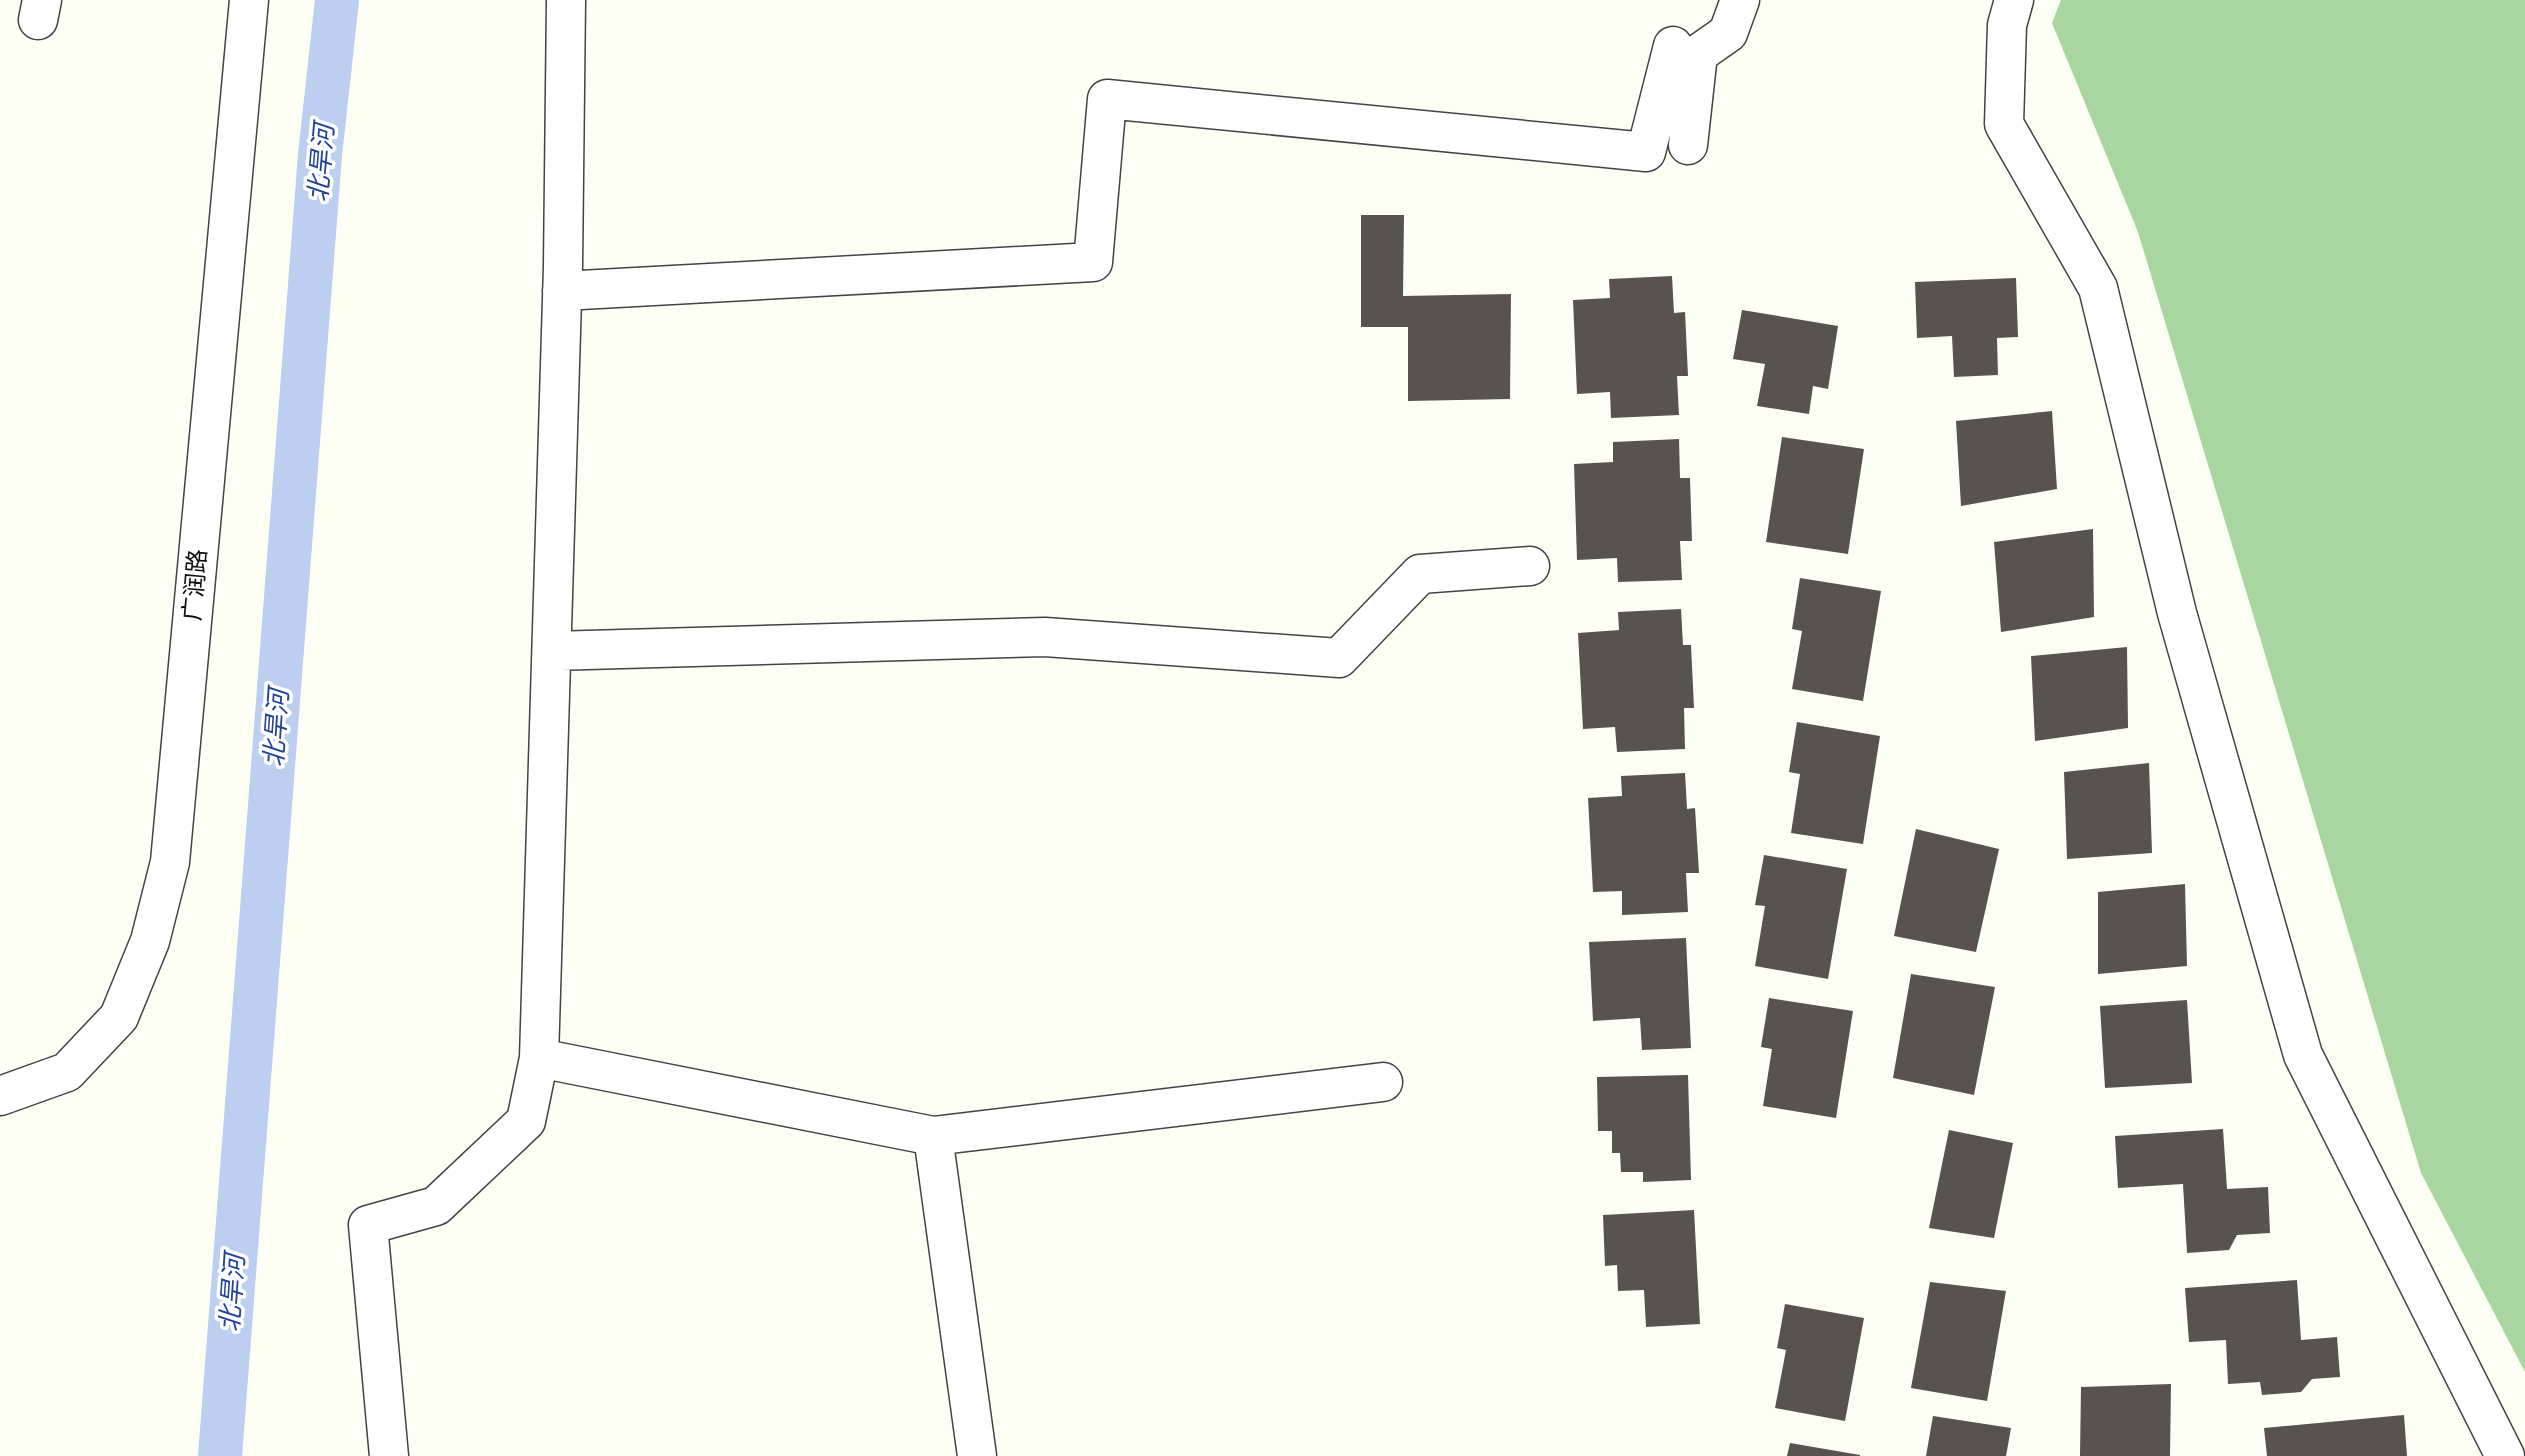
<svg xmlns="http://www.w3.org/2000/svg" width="2525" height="1456" viewBox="0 0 2525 1456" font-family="Georgia,'Noto Sans SC',serif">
<rect width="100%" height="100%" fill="#fdfef4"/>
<path fill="#a9d6a0" d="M2061 0H2525V1372L2421 1173 2138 232 2052 23Z"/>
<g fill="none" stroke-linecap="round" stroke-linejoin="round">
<path stroke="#bccff1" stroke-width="44" d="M220 1456 320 155 337 0"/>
</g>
<path fill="#58544d" d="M1361 215H1404L1403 296 1511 294 1510 399 1408 401V327H1361Z
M1672 276 1674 313 1685 312 1688 376H1677L1679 415 1611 418 1610 392 1577 394 1573 300 1610 298 1609 279Z
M2016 278 2018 337 1997 338 1998 375 1954 377 1952 336 1917 338 1915 282Z
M1742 310 1838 326 1828 389 1813 386 1809 414 1757 406 1765 364 1733 359Z
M2052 411 2057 489 1961 506 1956 421Z
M1782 437 1864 449 1848 554 1766 542Z
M1679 439 1680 478H1690L1692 541H1680L1682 580 1618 582 1617 558 1577 560 1574 464 1613 462V442Z
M2093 529 2094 617 2001 632 1994 542Z
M1800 578 1881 591 1863 701 1792 689 1802 631 1792 629Z
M1681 609 1683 645H1691L1694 708H1684L1685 749 1617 752 1615 727 1583 729 1578 633 1619 630 1618 612Z
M2127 647 2128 728 2035 741 2031 656Z
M1797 722 1880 736 1863 844 1791 833 1800 774 1789 772Z
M2149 763 2152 853 2067 859 2064 772Z
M1685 773 1687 809 1695 808 1699 873H1686L1688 912 1622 915V891L1593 892 1588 798 1622 796 1621 776Z
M1916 829 1999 849 1976 952 1894 936Z
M1764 855 1847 869 1828 979 1755 966 1765 906 1755 905Z
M2185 884 2187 966 2098 974V892Z
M1686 938 1691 1048 1642 1050 1640 1018 1593 1021 1589 942Z
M1911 974 1995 987 1974 1095 1893 1078Z
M1769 998 1853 1011 1836 1118 1763 1106 1772 1049 1761 1047Z
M2187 1000 2192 1083 2105 1088 2100 1006Z
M1688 1075 1691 1180 1643 1182V1172H1621L1620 1153H1612V1131H1598L1597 1077Z
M2223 1129 2227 1189 2268 1187 2270 1233 2237 1235 2229 1250 2187 1253 2183 1184 2118 1188 2115 1136Z
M1949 1130 2013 1143 1994 1238 1929 1228Z
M1694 1210 1700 1324 1646 1327 1644 1290 1618 1291 1617 1265 1605 1266 1603 1215Z
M2297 1280 2301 1340 2337 1337 2340 1377 2312 1379 2301 1392 2262 1395 2260 1382 2228 1384 2226 1340 2189 1342 2185 1288Z
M1930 1282 2006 1291 1987 1401 1911 1388Z
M1785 1304 1864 1318 1845 1421 1775 1408 1786 1350 1777 1348Z
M2171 1384 2170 1456H2080L2081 1387Z
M2404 1415 2407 1456H2267L2264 1428Z
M1933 1416 2011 1428 2006 1456H1926Z
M1790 1443 1860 1455V1456H1787Z"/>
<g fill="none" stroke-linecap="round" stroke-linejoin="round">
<defs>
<path id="minor" d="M2014 0 2007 25 2004 124 2098 288 2177 613 2303 1055 2505 1456
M38 20 42 0
M1688 145 1698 54 1728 33 1740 0
M562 291 1093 262 1107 99 1646 152 1673 46
M552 651 1045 637 1339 658 1420 574 1530 566
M539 1058 933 1136 977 1456
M0 1096 67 1072 119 1017 150 941 170 862 249 0
M933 1136 1383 1082
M389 1456 368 1225 436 1206 526 1121 539 1058 563 266 566 0"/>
</defs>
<use href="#minor" stroke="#434343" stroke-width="41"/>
<use href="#minor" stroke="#fff" stroke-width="38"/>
</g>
<g text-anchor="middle" stroke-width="7" stroke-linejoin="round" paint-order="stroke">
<g font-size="24" fill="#101010" stroke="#fff">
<text transform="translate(195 585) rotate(-85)" y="8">广润路</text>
</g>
<g font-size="26" font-style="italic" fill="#234398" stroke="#fff">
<text transform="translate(321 163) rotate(-85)" y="9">北旱河</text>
<text transform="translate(276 728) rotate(-86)" y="9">北旱河</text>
<text transform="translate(232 1293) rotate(-86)" y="9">北旱河</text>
</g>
</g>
</svg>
